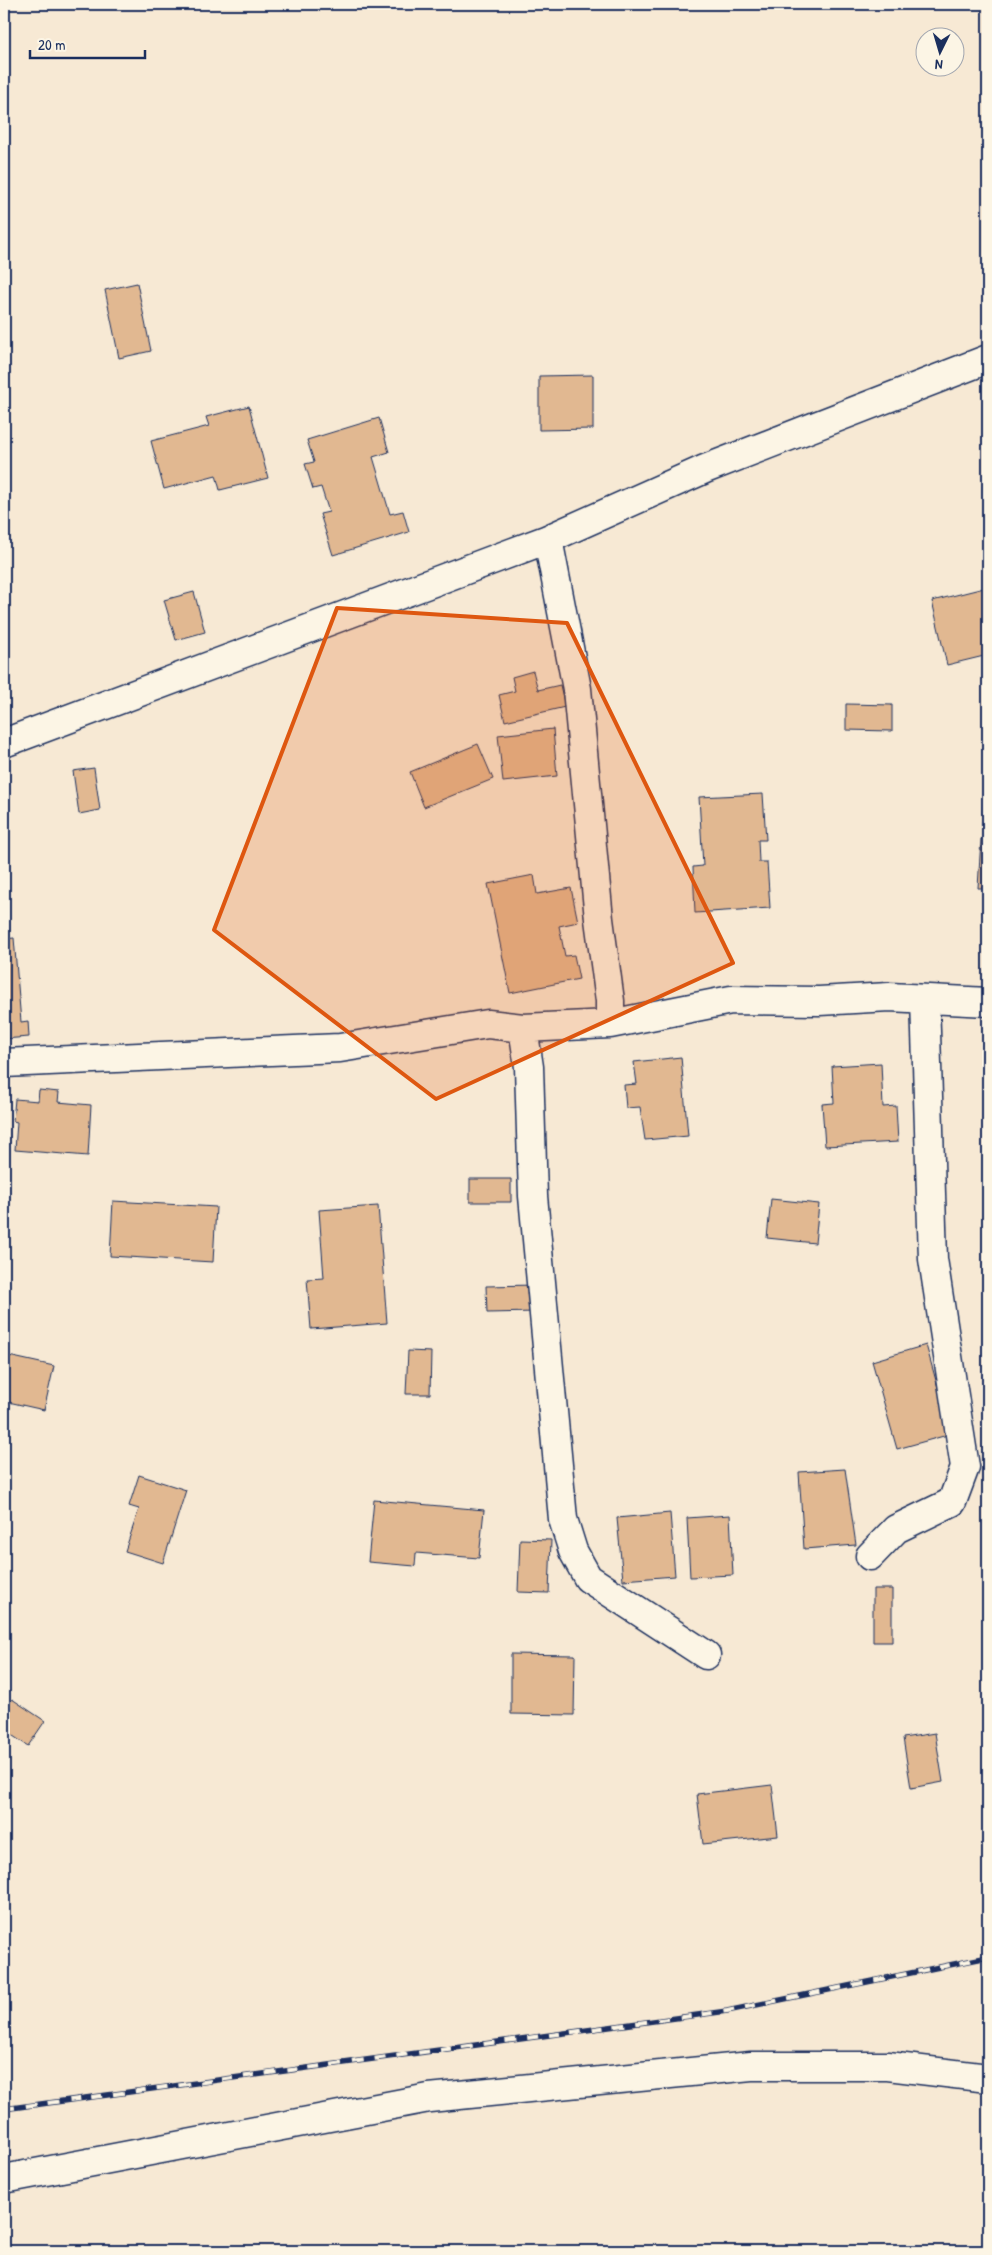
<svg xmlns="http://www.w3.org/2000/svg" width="992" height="2255" viewBox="0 0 992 2255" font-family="'Patrick Hand',sans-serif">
<rect width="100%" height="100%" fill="#f7e9d4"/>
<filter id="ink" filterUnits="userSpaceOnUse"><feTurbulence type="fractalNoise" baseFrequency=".02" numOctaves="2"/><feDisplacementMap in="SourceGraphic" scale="10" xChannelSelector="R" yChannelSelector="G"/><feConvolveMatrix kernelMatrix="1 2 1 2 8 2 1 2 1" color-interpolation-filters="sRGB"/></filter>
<g filter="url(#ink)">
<path fill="#e1b891" stroke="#1b2f5e" d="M137 283 151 351 119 358 105 290Z
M593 375V429L539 430V376Z
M249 406 268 478 220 490 216 475 164 489 151 441 209 426 206 417Z
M379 418 389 452 373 457 390 514 403 511 409 532 333 555 320 514 329 512 321 487 313 489 305 464 314 462 307 440Z
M988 587V655L947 665 932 601Z
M194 592 205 632 176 640 164 600Z
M533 671 538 690 560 685 565 707 505 721 499 695 515 691 512 677Z
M846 704 892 705V731L846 730Z
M553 729 557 776 503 782 498 735Z
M478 744 493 779 424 807 410 772Z
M94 768 100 810 79 814 73 771Z
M763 794 766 840H758L759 862H767L770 908 695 913 693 867 703 866 699 797Z
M984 795H988V827H982Z
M981 839 988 840V888H978Z
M534 875 537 894 571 888 578 922 559 926 565 956 574 955 579 979 510 993 488 884Z
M14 938 21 1022 28 1021 29 1037 4 1039V939Z
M681 1057 688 1136 645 1140 640 1107 626 1108 624 1085 637 1084 634 1062Z
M881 1063 883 1107 896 1106 898 1142 825 1146 822 1104 834 1103 832 1066Z
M39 1090 59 1092 58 1102 91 1105 88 1156 15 1150 17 1122 13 1121 15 1099 38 1101Z
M470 1179H511V1202H470Z
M771 1199 819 1204 815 1243 767 1238Z
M113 1201 216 1207 213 1262 110 1256Z
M378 1206 387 1323 311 1329 307 1279 324 1278 319 1210Z
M535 1285 536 1312 487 1313 486 1286Z
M926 1345 951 1434 897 1449 872 1361Z
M408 1351 431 1352 430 1394H406Z
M4 1355 54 1366 44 1410 4 1401Z
M845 1469 856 1545 804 1549 799 1472Z
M139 1475 186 1490 163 1563 125 1551 139 1509 129 1506Z
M374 1500 484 1510 479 1558 416 1553 415 1566 368 1562Z
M670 1513 675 1576 623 1580 617 1518Z
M730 1515 733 1575 690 1577 687 1518Z
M520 1539 551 1540 549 1593 518 1592Z
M873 1589H892V1642H873Z
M511 1654 575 1655 574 1715 511 1714Z
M12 1699 45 1721 28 1746 4 1730V1711Z
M935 1733 943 1782 911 1788 903 1738Z
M772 1785 778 1836 703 1844 697 1794Z"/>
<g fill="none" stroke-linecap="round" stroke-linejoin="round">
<defs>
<path id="minor" d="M548 539 577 689 599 919 610 1001V1024
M4 743 548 539 705 469 988 359
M4 1063 340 1048 488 1024 523 1028
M870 1556 896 1529 952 1502 965 1467 933 1259 925 999
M706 1655 588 1578 573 1551 563 1519 533 1196 529 1067 523 1028 610 1024 731 1000 819 1001 889 997 988 1002
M4 2179 429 2098 751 2066H888L988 2078"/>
</defs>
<use href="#minor" stroke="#1b2f5e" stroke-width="31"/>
<use href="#minor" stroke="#fcf5e5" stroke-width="28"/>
<defs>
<path id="rail" d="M4 2109 727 2011 988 1957"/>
</defs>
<use href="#rail" stroke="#1b2f5e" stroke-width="5.5"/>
<use href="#rail" stroke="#fcf5e5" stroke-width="4" stroke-dasharray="11" stroke-linecap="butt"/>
</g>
</g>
<path fill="#de5710" fill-opacity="0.2" stroke="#de5710" stroke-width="4" stroke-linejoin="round" d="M337 608 567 623 733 963 436 1099 214 930Z"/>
<rect width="992" height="2255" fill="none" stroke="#fcf5e5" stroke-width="20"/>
<rect x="10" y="10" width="972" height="2235" fill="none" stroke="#1b2f5e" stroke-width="2" filter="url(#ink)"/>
<g transform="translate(940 52) rotate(185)"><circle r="24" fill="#fcf5e5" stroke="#a2a6af"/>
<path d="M0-4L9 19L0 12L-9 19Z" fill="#1b2f5e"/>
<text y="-8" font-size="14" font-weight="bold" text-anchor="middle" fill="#1b2f5e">N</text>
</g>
<path d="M30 50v8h115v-8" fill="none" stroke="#1b2f5e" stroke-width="2.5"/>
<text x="38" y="50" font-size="15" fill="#1b2f5e" stroke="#fcf5e5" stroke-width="4" paint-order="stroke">20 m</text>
</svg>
